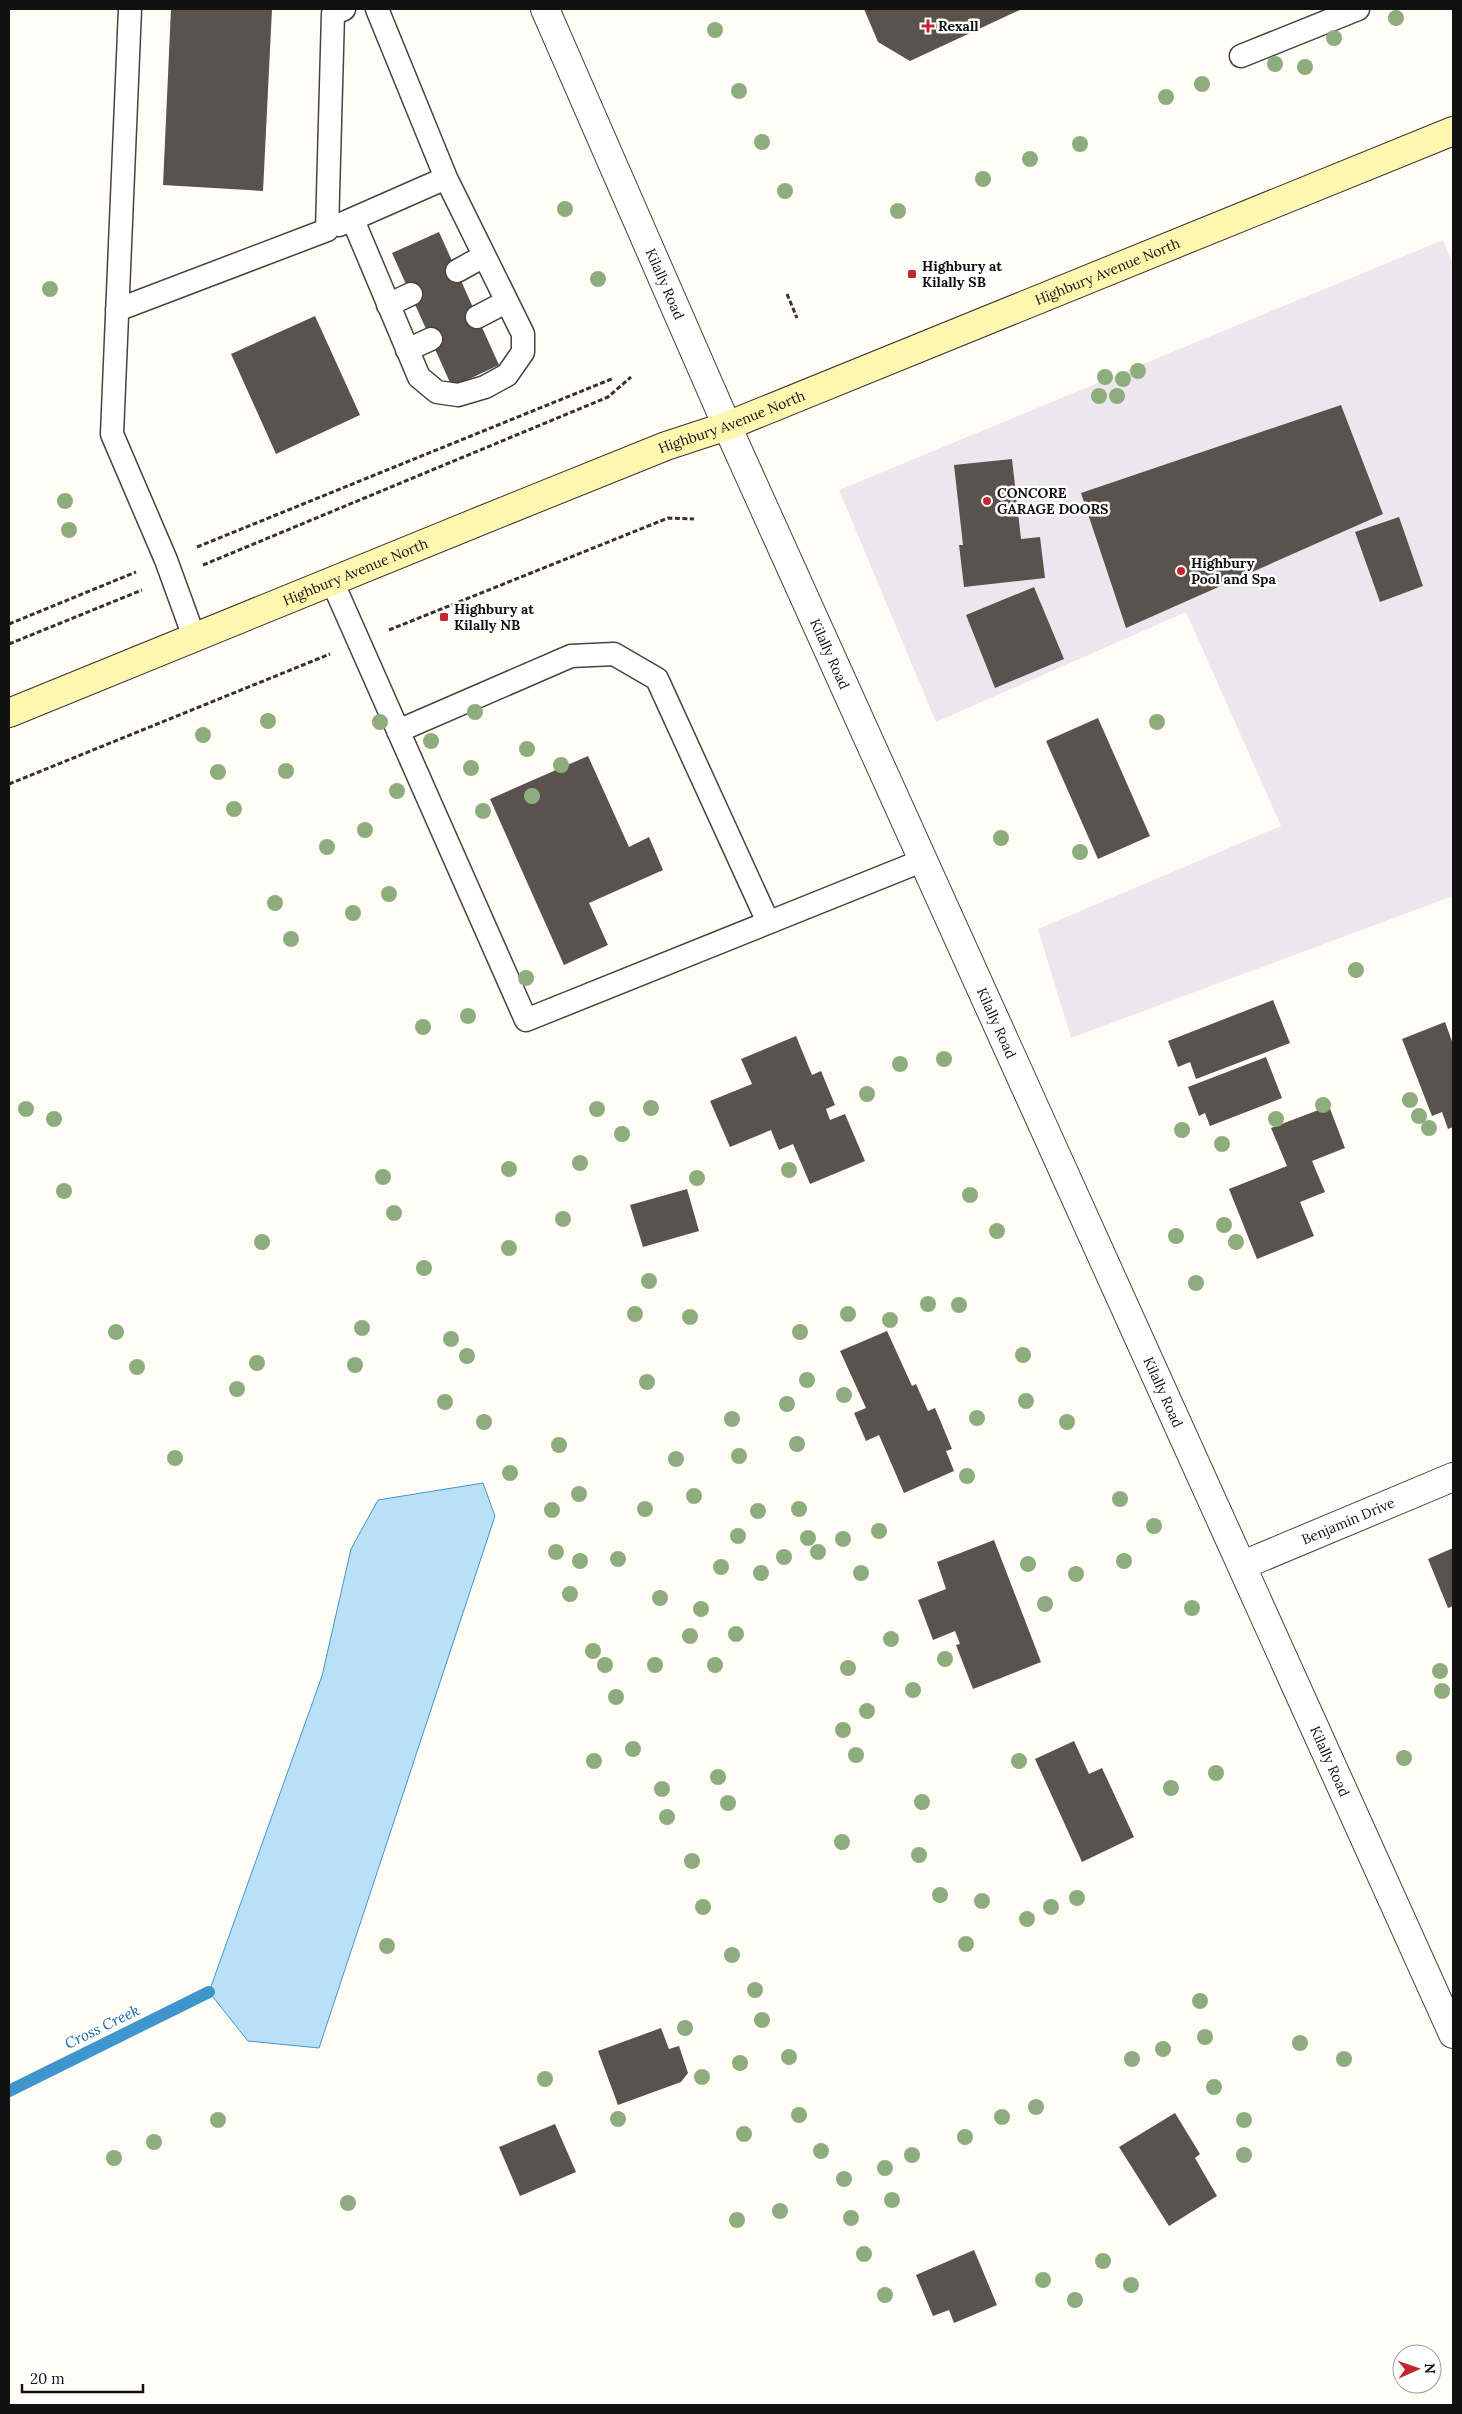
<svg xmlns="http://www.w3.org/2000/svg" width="1462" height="2414" viewBox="0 0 1462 2414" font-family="Lora,serif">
<rect width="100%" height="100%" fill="#fffdf5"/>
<path fill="#eee6ef" d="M1443 240 1453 264V896L1071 1038 1038 929 1281 826 1186 612 936 722 839 490Z"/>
<path fill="#b9e0f7" stroke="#3f96cf" d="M483 1483 495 1516 319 2048 248 2041 209 1992 322 1676 351 1549 378 1500Z"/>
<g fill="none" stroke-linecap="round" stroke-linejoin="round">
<path stroke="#3f96cf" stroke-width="12" d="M9 2091 209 1992"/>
</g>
<path fill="#5a524d" d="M171 9H272L263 191 163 185Z
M864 9H1022L910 61 878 42Z
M439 232 499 365 452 387 392 253Z
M315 316 360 415 276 454 231 354Z
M1341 405 1383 514 1126 628 1081 493Z
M1012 459 1021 539 1040 537 1045 578 964 587 959 545H963L954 465Z
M1399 517 1423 586 1380 602 1355 532Z
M1034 587 1064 659 995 688 966 615Z
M1098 718 1150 836 1098 859 1046 741Z
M588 756 629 847 649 837 663 870 589 903 608 945 564 965 490 799Z
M1273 1000 1290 1043 1196 1079 1190 1062 1178 1067 1168 1041Z
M1445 1022 1453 1044V1127L1448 1129 1442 1112 1432 1116 1402 1039Z
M796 1036 812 1075 821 1071 835 1105 826 1109 830 1120 845 1114 865 1161 810 1184 793 1144 779 1150 771 1130 730 1147 710 1101 752 1084 741 1059Z
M1266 1057 1282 1098 1210 1126 1205 1113 1199 1116 1188 1087Z
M1329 1106 1345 1148 1312 1161 1325 1192 1300 1202 1314 1236 1257 1259 1229 1189 1287 1166 1271 1128Z
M687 1189 699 1231 643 1247 630 1205Z
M887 1331 912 1386 916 1384 928 1411 935 1408 952 1449 946 1451 954 1471 904 1493 879 1435 866 1441 854 1413 866 1408 840 1351Z
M994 1540 1041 1662 973 1689 956 1645 960 1644 955 1631 933 1640 918 1600 946 1589 937 1562Z
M1453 1548V1606L1448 1608 1428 1559Z
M1074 1741 1089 1774 1102 1768 1134 1837 1082 1862 1035 1759Z
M661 2028 669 2049 679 2046 688 2073 681 2082 618 2105 598 2051Z
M1175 2113 1200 2154 1195 2158 1217 2196 1169 2226 1119 2147Z
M555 2124 576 2172 520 2196 499 2147Z
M974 2250 997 2305 954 2323 949 2310 933 2316 916 2275Z"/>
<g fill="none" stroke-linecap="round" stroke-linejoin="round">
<defs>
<path id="service" d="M130 9 112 434 166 560 194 637
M1241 56 1358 9
M353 220 419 377 437 392 458 395 485 387 507 375 523 352V334L446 178
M339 225 446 178 377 9
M457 271 484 256
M388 305 411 294
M117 310 327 230 333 14 344 9
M477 317 506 302
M407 350 431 339
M332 581 526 1020 924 860
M398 731 571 656 614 654 657 679 768 922"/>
<g id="minor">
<path id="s1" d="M1243 1565 1453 1477"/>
</g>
<g id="tertiary">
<path id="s2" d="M545 9 727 426 1453 2034"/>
</g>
<g id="secondary">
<path id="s3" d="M9 713 480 521 666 446 727 426 1453 131"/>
</g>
</defs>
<use href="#service" stroke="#444" stroke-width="25"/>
<use href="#minor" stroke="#444" stroke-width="30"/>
<use href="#tertiary" stroke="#444" stroke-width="30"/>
<use href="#secondary" stroke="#333" stroke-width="30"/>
<path stroke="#333" stroke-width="3" stroke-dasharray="5 2.5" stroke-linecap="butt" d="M787 294 797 318
M197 547 614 378
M203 565 608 397 631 377
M9 624 136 572
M389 630 668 518 694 519
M9 644 142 590
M9 784 330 654"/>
<use href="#service" stroke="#fff" stroke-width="22"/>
<use href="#minor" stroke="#fff" stroke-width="28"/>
<use href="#tertiary" stroke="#fff" stroke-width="28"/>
<use href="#secondary" stroke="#fff6b0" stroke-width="28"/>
</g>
<g fill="#8dad7f">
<circle cx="1396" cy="18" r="8"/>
<circle cx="715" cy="30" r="8"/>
<circle cx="1334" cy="38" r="8"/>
<circle cx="1275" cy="64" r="8"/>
<circle cx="1305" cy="67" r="8"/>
<circle cx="1202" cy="84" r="8"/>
<circle cx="739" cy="91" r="8"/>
<circle cx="1166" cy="97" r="8"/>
<circle cx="762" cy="142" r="8"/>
<circle cx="1080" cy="144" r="8"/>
<circle cx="1030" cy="159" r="8"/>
<circle cx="983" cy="179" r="8"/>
<circle cx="785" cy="191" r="8"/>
<circle cx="565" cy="209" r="8"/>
<circle cx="898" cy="211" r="8"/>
<circle cx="598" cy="279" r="8"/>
<circle cx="50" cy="289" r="8"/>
<circle cx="1138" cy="371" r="8"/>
<circle cx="1105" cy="377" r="8"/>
<circle cx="1123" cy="379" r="8"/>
<circle cx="1099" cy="396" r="8"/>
<circle cx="1117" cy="396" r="8"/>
<circle cx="65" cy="501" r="8"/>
<circle cx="69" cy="530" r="8"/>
<circle cx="475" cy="712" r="8"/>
<circle cx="268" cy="721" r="8"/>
<circle cx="380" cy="722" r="8"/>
<circle cx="1157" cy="722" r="8"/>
<circle cx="203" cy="735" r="8"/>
<circle cx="431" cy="741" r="8"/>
<circle cx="527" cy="749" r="8"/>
<circle cx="561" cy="765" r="8"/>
<circle cx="471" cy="768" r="8"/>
<circle cx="286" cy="771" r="8"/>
<circle cx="218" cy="772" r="8"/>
<circle cx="397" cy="791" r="8"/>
<circle cx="532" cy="796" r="8"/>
<circle cx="234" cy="809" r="8"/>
<circle cx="483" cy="811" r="8"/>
<circle cx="365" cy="830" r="8"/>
<circle cx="1001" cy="838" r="8"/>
<circle cx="327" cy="847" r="8"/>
<circle cx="1080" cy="852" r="8"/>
<circle cx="389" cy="894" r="8"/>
<circle cx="275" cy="903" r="8"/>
<circle cx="353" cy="913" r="8"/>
<circle cx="291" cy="939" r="8"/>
<circle cx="1356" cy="970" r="8"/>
<circle cx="526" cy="978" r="8"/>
<circle cx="468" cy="1016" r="8"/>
<circle cx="423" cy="1027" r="8"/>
<circle cx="944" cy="1059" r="8"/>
<circle cx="900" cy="1064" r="8"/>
<circle cx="867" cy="1094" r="8"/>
<circle cx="1410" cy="1100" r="8"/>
<circle cx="1323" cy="1105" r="8"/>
<circle cx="651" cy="1108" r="8"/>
<circle cx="26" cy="1109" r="8"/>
<circle cx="597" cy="1109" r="8"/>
<circle cx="1419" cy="1116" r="8"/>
<circle cx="54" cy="1119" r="8"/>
<circle cx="1276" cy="1119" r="8"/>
<circle cx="1429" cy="1128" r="8"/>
<circle cx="1182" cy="1130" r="8"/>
<circle cx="622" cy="1134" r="8"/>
<circle cx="1222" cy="1144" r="8"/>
<circle cx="580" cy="1163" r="8"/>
<circle cx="509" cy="1169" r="8"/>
<circle cx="789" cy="1170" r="8"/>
<circle cx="383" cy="1177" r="8"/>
<circle cx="697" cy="1178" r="8"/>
<circle cx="64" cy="1191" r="8"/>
<circle cx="970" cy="1195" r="8"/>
<circle cx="394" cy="1213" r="8"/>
<circle cx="563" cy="1219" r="8"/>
<circle cx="1224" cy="1225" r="8"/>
<circle cx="997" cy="1231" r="8"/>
<circle cx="1176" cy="1236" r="8"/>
<circle cx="262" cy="1242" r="8"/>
<circle cx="1236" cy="1242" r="8"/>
<circle cx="509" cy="1248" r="8"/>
<circle cx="424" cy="1268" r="8"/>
<circle cx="649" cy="1281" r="8"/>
<circle cx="1196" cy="1283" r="8"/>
<circle cx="928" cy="1304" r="8"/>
<circle cx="959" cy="1305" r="8"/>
<circle cx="635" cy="1314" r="8"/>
<circle cx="848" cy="1314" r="8"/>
<circle cx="690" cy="1317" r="8"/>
<circle cx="890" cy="1320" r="8"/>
<circle cx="362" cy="1328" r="8"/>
<circle cx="116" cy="1332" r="8"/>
<circle cx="800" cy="1332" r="8"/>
<circle cx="451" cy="1339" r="8"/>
<circle cx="1023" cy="1355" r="8"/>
<circle cx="467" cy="1356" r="8"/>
<circle cx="257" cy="1363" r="8"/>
<circle cx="355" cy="1365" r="8"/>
<circle cx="137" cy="1367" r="8"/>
<circle cx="807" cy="1380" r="8"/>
<circle cx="647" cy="1382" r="8"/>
<circle cx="237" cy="1389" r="8"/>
<circle cx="844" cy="1395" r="8"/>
<circle cx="1026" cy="1401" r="8"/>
<circle cx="445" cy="1402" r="8"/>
<circle cx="787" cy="1404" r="8"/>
<circle cx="977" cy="1418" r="8"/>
<circle cx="732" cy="1419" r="8"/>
<circle cx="484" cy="1422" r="8"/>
<circle cx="1067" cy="1422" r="8"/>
<circle cx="797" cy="1444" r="8"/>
<circle cx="559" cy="1445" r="8"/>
<circle cx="739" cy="1456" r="8"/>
<circle cx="175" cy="1458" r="8"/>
<circle cx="676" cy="1459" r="8"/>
<circle cx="510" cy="1473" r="8"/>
<circle cx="967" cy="1476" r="8"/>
<circle cx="579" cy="1494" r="8"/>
<circle cx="694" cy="1496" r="8"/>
<circle cx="1120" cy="1499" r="8"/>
<circle cx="645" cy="1509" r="8"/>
<circle cx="799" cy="1509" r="8"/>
<circle cx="552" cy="1510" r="8"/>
<circle cx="758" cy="1511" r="8"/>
<circle cx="1154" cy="1526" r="8"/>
<circle cx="879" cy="1531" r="8"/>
<circle cx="738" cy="1536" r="8"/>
<circle cx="808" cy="1538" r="8"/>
<circle cx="843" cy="1539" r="8"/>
<circle cx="556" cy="1552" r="8"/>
<circle cx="818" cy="1552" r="8"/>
<circle cx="784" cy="1557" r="8"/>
<circle cx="618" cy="1559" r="8"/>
<circle cx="580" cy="1561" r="8"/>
<circle cx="1124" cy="1561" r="8"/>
<circle cx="1028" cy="1564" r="8"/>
<circle cx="721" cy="1567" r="8"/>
<circle cx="761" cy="1573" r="8"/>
<circle cx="861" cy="1573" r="8"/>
<circle cx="1076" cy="1574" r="8"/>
<circle cx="570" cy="1594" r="8"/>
<circle cx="660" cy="1598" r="8"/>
<circle cx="1045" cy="1604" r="8"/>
<circle cx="1192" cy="1608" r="8"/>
<circle cx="701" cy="1609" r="8"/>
<circle cx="736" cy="1634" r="8"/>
<circle cx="690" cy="1636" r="8"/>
<circle cx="891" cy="1639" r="8"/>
<circle cx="593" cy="1651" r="8"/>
<circle cx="945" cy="1659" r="8"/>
<circle cx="605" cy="1665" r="8"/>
<circle cx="655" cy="1665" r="8"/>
<circle cx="715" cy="1665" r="8"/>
<circle cx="848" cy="1668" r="8"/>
<circle cx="1440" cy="1671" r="8"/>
<circle cx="913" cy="1690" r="8"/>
<circle cx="1442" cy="1691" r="8"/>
<circle cx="616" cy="1697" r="8"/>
<circle cx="867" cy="1711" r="8"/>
<circle cx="843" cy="1730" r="8"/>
<circle cx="633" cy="1749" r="8"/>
<circle cx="856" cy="1755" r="8"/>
<circle cx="1404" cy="1758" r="8"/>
<circle cx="594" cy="1761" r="8"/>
<circle cx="1019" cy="1761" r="8"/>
<circle cx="1216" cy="1773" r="8"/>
<circle cx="718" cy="1777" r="8"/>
<circle cx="1171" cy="1788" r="8"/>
<circle cx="662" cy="1789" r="8"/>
<circle cx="922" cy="1802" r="8"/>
<circle cx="728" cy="1803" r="8"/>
<circle cx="667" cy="1817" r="8"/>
<circle cx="842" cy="1842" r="8"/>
<circle cx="919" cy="1855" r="8"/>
<circle cx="692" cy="1861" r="8"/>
<circle cx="940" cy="1895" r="8"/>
<circle cx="1077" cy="1898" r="8"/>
<circle cx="982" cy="1901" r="8"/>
<circle cx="703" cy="1907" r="8"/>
<circle cx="1051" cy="1907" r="8"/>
<circle cx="1027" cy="1919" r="8"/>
<circle cx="966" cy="1944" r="8"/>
<circle cx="387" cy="1946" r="8"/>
<circle cx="732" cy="1955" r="8"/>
<circle cx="755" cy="1990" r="8"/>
<circle cx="1200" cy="2001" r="8"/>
<circle cx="762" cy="2020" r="8"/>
<circle cx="685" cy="2028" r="8"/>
<circle cx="1205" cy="2037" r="8"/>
<circle cx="1300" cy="2043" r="8"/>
<circle cx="1163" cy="2049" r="8"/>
<circle cx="789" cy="2057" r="8"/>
<circle cx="1132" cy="2059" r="8"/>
<circle cx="1344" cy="2059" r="8"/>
<circle cx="740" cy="2063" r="8"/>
<circle cx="702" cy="2077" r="8"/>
<circle cx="545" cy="2079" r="8"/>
<circle cx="1214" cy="2087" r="8"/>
<circle cx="1036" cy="2107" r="8"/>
<circle cx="799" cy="2115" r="8"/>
<circle cx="1002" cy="2117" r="8"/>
<circle cx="618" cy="2119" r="8"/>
<circle cx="218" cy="2120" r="8"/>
<circle cx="1244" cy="2120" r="8"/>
<circle cx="744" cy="2134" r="8"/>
<circle cx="965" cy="2137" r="8"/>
<circle cx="154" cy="2142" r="8"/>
<circle cx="821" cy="2151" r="8"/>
<circle cx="912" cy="2155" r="8"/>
<circle cx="1244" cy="2155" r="8"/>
<circle cx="114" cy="2158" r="8"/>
<circle cx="885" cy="2168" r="8"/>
<circle cx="844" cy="2179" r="8"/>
<circle cx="892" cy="2200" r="8"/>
<circle cx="348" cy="2203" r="8"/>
<circle cx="780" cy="2211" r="8"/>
<circle cx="851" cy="2218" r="8"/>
<circle cx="737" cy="2220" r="8"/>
<circle cx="864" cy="2254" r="8"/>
<circle cx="1103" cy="2261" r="8"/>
<circle cx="1043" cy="2280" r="8"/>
<circle cx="1131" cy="2285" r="8"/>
<circle cx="885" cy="2295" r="8"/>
<circle cx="1075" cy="2300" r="8"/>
</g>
<g fill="#c4262e" stroke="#fff" stroke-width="2">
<path d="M925.5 18.5h5v5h5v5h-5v5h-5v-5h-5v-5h5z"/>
<rect x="907" y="269" width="10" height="10" rx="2.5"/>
<circle cx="987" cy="501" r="5"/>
<circle cx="1181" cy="571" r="5"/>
<rect x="439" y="612" width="10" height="10" rx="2.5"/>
</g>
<g text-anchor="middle" stroke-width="5" stroke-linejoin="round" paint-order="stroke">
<g font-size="14" font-weight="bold" fill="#111" stroke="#fff" text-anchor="start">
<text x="938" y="31">Rexall</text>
<text x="922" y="271">Highbury at<tspan x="922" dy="16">Kilally SB</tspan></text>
<text x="997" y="498">CONCORE<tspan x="997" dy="16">GARAGE DOORS</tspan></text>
<text x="1191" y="568">Highbury<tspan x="1191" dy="16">Pool and Spa</tspan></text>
<text x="454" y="614">Highbury at<tspan x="454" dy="16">Kilally NB</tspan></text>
</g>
<g font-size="14" fill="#111" stroke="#fff">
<text dy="5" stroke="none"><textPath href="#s3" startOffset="1184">Highbury Avenue North</textPath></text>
<text dy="5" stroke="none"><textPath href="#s2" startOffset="300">Kilally Road</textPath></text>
<text dy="5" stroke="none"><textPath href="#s3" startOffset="779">Highbury Avenue North</textPath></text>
<text dy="5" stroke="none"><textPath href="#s3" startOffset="374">Highbury Avenue North</textPath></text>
<text dy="5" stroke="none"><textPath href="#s2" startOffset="705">Kilally Road</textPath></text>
<text dy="5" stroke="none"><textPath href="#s2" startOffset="1110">Kilally Road</textPath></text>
<text dy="5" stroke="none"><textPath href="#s2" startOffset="1515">Kilally Road</textPath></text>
<text dy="5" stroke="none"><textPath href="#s1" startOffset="114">Benjamin Drive</textPath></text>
<text dy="5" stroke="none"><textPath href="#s2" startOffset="1920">Kilally Road</textPath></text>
</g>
<g font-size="15" font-style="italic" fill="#1768a6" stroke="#fff">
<text transform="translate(102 2027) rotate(-26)" y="5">Cross Creek</text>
</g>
</g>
<rect width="1462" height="2414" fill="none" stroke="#111111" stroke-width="20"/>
<g transform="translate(1417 2369) rotate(88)"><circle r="24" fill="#ffffff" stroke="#a0a0a0"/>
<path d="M0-4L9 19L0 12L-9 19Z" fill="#c4262e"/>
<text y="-8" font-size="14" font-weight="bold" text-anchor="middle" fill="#111111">N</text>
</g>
<path d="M22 2384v8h121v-8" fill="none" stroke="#111111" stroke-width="2.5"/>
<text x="30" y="2384" font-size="15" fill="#111111" stroke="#ffffff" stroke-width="4" paint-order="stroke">20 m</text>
</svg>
